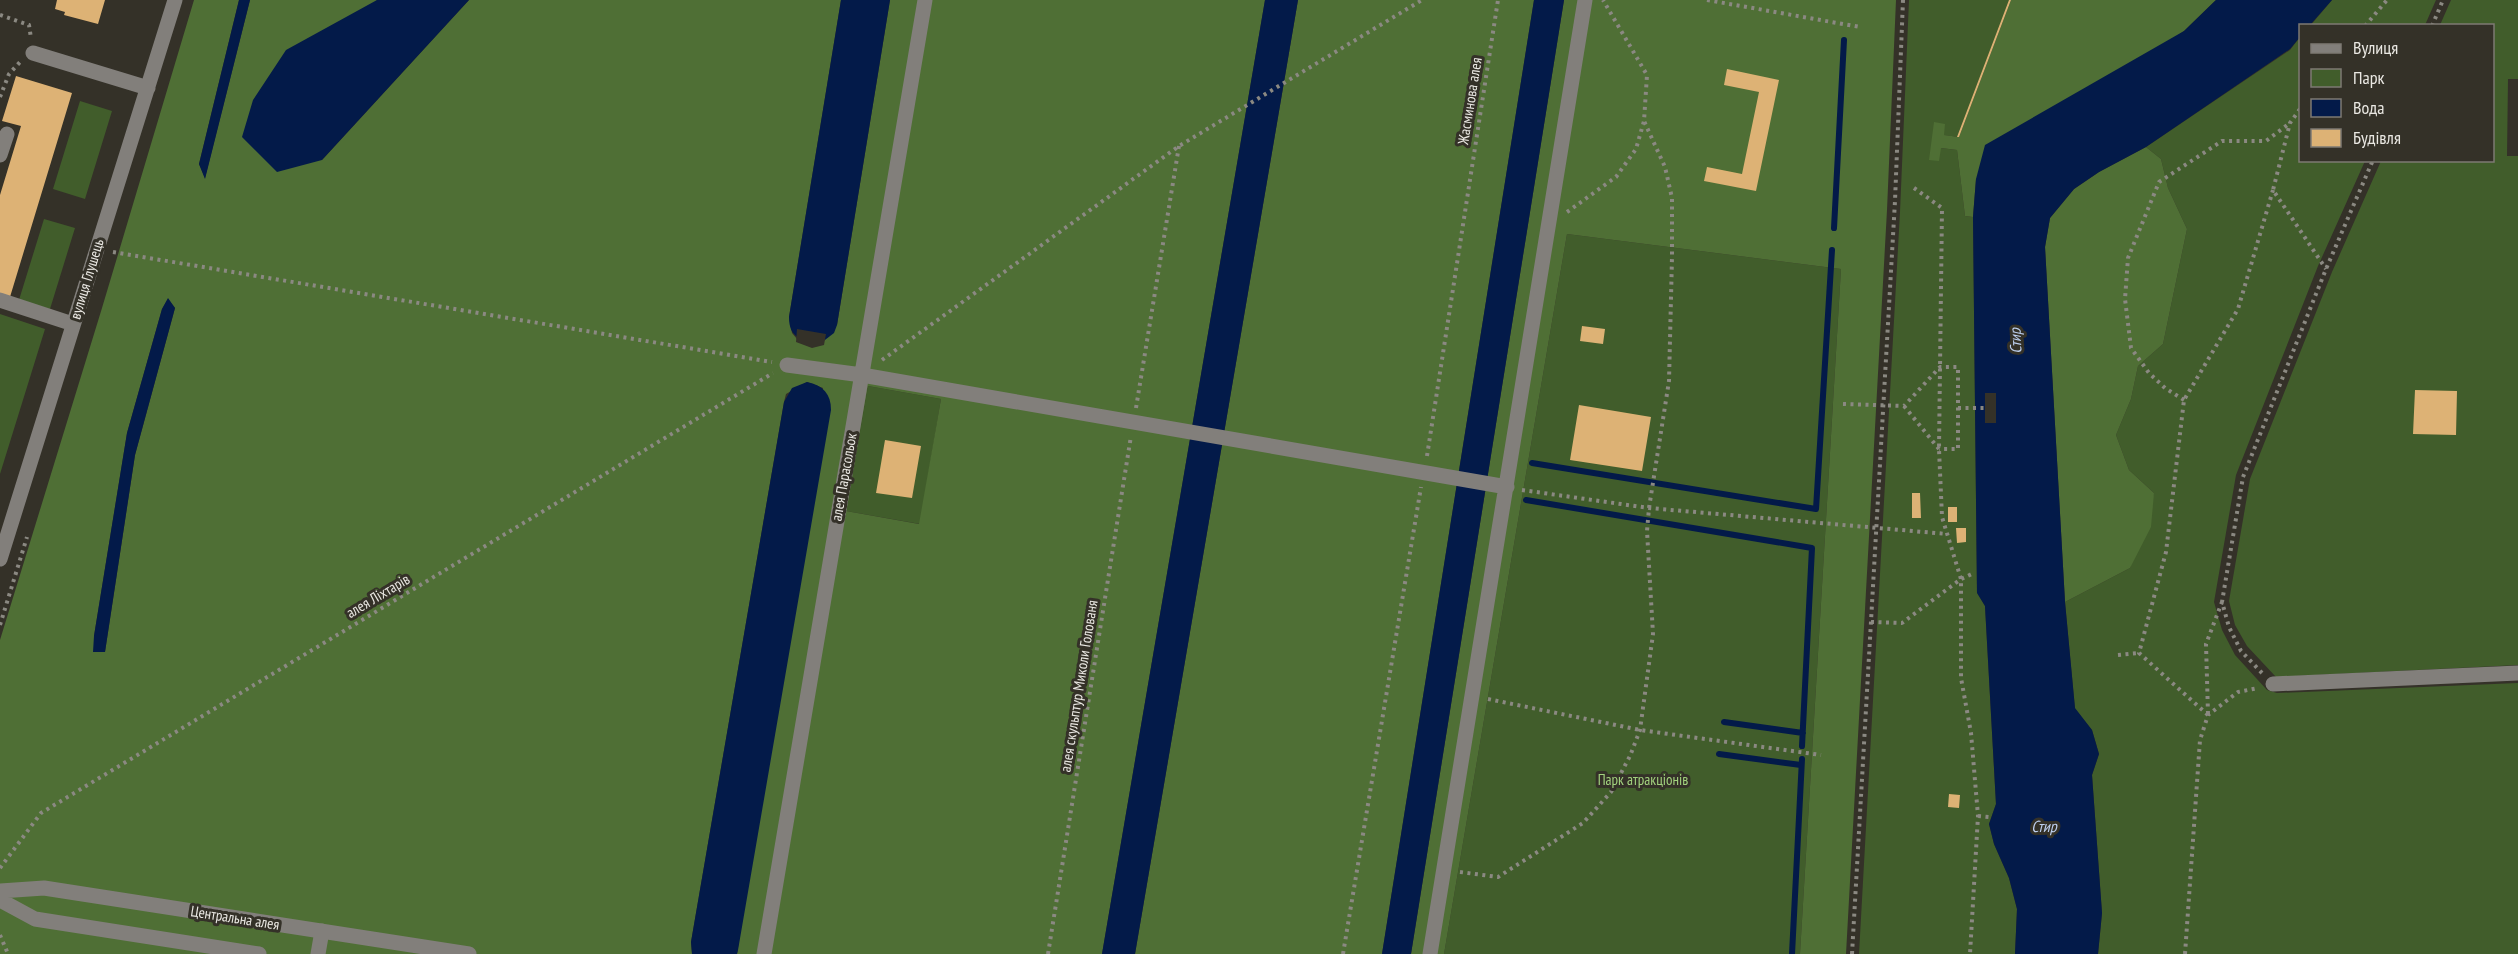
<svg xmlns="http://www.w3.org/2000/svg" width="2518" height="954" viewBox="0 0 2518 954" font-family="'PT Sans Narrow',sans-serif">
<rect width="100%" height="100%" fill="#343128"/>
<path fill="#415d2b" d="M1909 0H2011L1959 137 1943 135 1941 148 1957 150 1965 216 1973 217 1977 592 1985 606 1996 804 1989 824 1994 844 2009 878 2017 909 2015 954H1859L1900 212Z
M2332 0H2436L2425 25 2310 26Z
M2451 0H2518V79H2508L2507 156H2518V665L2276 677 2247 646 2235 625 2229 601 2250 479 2332 272 2381 161 2492 160V26L2440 25Z
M2300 37V160L2365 161 2318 266 2236 475 2214 602 2222 630 2235 655 2267 690 2277 693 2518 683V954H2098L2102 913 2092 775 2099 754 2092 730 2075 709 2065 602 2130 568 2154 493 2129 470 2116 435 2131 399 2138 366 2163 344 2187 229 2168 188 2161 159 2146 147 2290 50Z
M80 101 112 111 85 199 53 189Z
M44 219 75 228 50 309 19 300Z
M1567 234 1841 269 1800 954H1444Z
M0 314 45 329 0 474Z
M868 386 941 399 920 524 846 511Z"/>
<path fill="#4f6f35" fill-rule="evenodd" d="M194 0H239L199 164 205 178 250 0H377L374 4 322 160 469 0H841L789 317 792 333 797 339 837 325 890 0H1265L1102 954H737L823 388 807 382 786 394 784 402 691 942 692 954H0V640L102 308ZM168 299 175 308 135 455 105 652H94V636L127 433 162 309ZM868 386 941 399 919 524 846 511Z
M1298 0H1534L1382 954H1135Z
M1564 0H1896L1887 210 1846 954H1800L1841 269 1567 234 1444 954H1411Z
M2011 0H2216L2184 31 1976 179 1973 217 1965 216 1957 150 1941 148 1939 161 1929 160 1934 122 1945 124 1944 135 1959 137Z
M2146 147 2161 159 2168 188 2187 229 2163 344 2138 366 2131 399 2116 435 2129 470 2154 493 2151 527 2130 568 2065 602 2045 247 2050 218 2074 189 2099 172Z"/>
<path fill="#031a49" d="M239 0H250L205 179 199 164Z
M377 0H469L322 160 277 172 242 137 253 100 286 50Z
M841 0H890L837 325 834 333 821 343C802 340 789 339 789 317Z
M1265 0H1298L1135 954H1102Z
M1534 0H1564L1411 954H1382Z
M2216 0H2332L2310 25 2300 26V37L2290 49 2146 147 2099 172 2074 189 2050 218 2045 247 2065 602 2075 708 2092 730 2099 754 2092 775 2102 913 2098 954H2015L2017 909 2009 878 1994 844 1989 824 1996 804 1985 606 1977 593 1973 217 1976 179 1985 145 2184 31Z
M168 298 175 308 135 455 105 652H93L94 636 127 433 162 309Z
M807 382C823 385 831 394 831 410L738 950 737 954H692L691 942 784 402 792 388Z"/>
<path fill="#343128" d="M797 329 826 334 824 345 812 348 796 342Z
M1985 393H1996V423H1985Z"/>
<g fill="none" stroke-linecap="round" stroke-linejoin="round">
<path stroke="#031a49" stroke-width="6" d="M1834 228 1844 40
M1532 463 1816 509 1832 250
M1526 500 1812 548 1802 746
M1724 722 1803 733
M1719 754 1801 765
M1792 954 1802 759"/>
</g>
<path fill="#ddb275" d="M57 0H105L98 24 64 15 65 12 55 9Z
M2009 0H2011L1959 137H1957Z
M1727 69 1779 80 1756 191 1704 181 1707 167 1742 174 1759 92 1724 85Z
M16 76 72 93 10 297 0 294V195L21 126 2 121Z
M1582 326 1605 329 1603 344 1580 341Z
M2415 390 2457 391 2456 435 2413 434Z
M1579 405 1651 417 1642 471 1570 460Z
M885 440 921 446 912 498 876 493Z
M1912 493H1920L1921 518H1912Z
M1948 507H1957V522H1948Z
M1956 528H1966V542L1957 543Z
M1949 794 1960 795 1959 808 1948 807Z"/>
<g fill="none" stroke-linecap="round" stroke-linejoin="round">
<path stroke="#8b8982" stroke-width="4" stroke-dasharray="3 4.5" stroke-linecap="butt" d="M1707 0 1860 27
M0 15 29 25 31 38
M2365 26 2387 0
M2432 26 2443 0
M0 97 9 74 20 62
M2300 109 2290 123 2273 190 2326 269
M1914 188 1942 208 1939 449 1942 517 1961 579V678L1971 733 1978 816 1970 954
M1567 212 1616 177 1636 149 1644 121 1647 75 1603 0
M113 252 772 362
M882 360 1179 146 1422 0
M2184 400 2165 388 2149 373 2131 348 2125 299 2128 258 2159 182 2222 141H2266L2290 123
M1843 404 1904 406 1940 367H1958V449H1939
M1904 406 1939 449
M1136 408 1179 146
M1958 408H1985
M1427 456 1498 0
M1522 490 1649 508 1947 534
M1871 622 1902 623 1961 579 1974 573
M0 625 27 537
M2118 655 2139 653
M2262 673 2241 651 2229 627 2222 602 2243 477 2326 269 2373 160
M1488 699 1640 730 1821 755
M2208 714 2206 644 2222 602
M2208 715 2139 653 2166 552 2184 400 2238 309 2273 190
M1978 816 1989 817
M0 868 41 813 773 373
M1460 872 1498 877 1583 823 1611 792 1630 756 1640 730 1653 634 1647 531 1649 508 1669 381 1672 257V198L1665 167 1644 121
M0 935 8 954
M1048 954 1131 436
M1343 954 1421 487
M1852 954 1895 201 1903 0
M2185 954 2200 740 2208 715 2238 692 2258 688"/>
<path stroke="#827f7b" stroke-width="15" d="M33 53 148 88
M0 155 7 134
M0 300 73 324
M787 365 862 375 1507 487
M0 559 175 0
M2273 684 2518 673
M0 891 44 888 469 954
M0 900 35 919 259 954
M318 954 322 931
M764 954 925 0
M1430 954 1585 0"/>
</g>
<g text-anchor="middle" stroke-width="6" stroke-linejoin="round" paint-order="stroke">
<g font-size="15" fill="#eae8e3" stroke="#343128">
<text transform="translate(1470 101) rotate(-81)" y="5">Жасминова алея</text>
<text transform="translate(87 279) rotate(-73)" y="5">вулиця Глушець</text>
<text transform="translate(844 477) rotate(-80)" y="5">алея Парасольок</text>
<text transform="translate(378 596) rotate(-31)" y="5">алея Ліхтарів</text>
<text transform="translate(1079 686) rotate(-81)" y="5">алея скульптур Миколи Голованя</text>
<text transform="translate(235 918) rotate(9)" y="5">Центральна алея</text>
</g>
<g font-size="15" fill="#a2d27e" stroke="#343128">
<text x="1643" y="785">Парк атракціонів</text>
</g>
<g font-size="16" font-style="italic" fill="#bdcfef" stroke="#343128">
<text transform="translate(2015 341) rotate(-92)" y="6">Стир</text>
<text x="2044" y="832">Стир</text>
</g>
</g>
<rect x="2299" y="24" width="195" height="138" fill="#343128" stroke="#7d7a73" stroke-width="1.5"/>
<rect x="2311" y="44" width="30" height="9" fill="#827f7b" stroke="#7d7a73" stroke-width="1.5"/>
<text x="2353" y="54" font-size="18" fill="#eae8e3">Вулиця</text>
<rect x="2311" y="69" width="30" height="18" fill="#415d2b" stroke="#7d7a73" stroke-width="1.5"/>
<text x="2353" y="84" font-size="18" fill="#eae8e3">Парк</text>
<rect x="2311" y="99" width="30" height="18" fill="#031a49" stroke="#7d7a73" stroke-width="1.5"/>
<text x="2353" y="114" font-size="18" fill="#eae8e3">Вода</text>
<rect x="2311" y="129" width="30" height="18" fill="#ddb275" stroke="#7d7a73" stroke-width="1.5"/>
<text x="2353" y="144" font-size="18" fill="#eae8e3">Будівля</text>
</svg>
